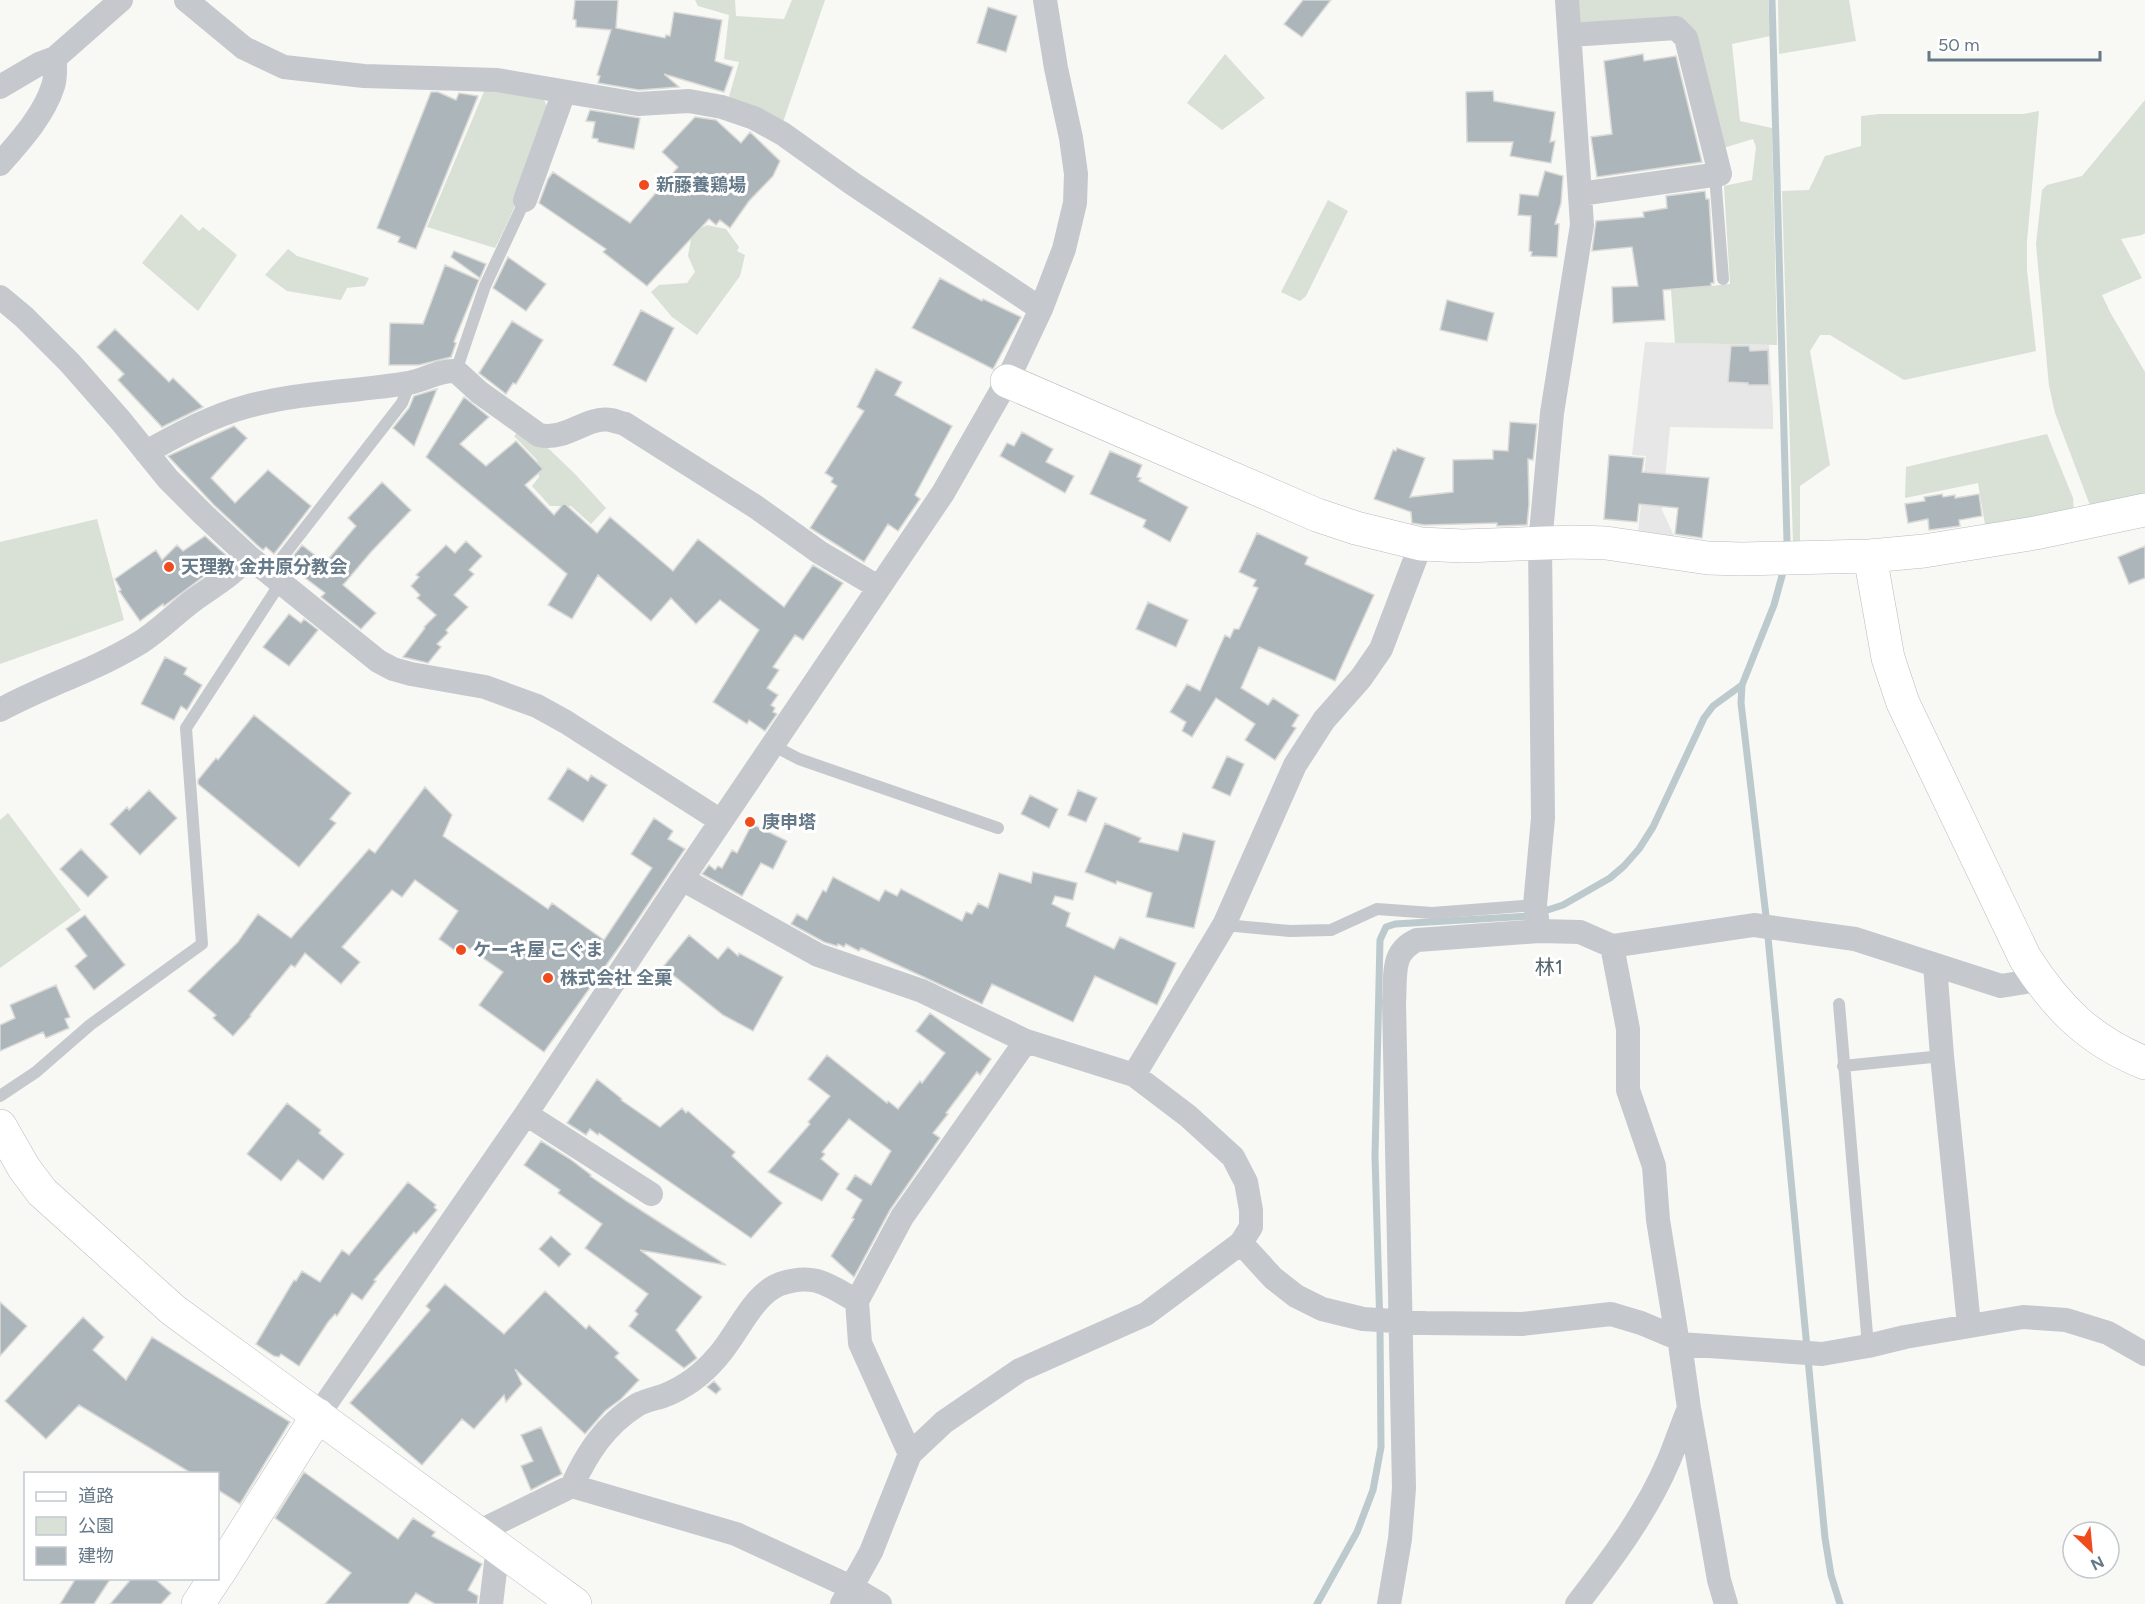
<svg xmlns="http://www.w3.org/2000/svg" width="2145" height="1604" viewBox="0 0 2145 1604" font-family="Figtree,'Noto Sans JP',sans-serif">
<rect width="100%" height="100%" fill="#f8f8f5"/>
<path fill="#e6e7e6" d="M1645 342 1769 345 1773 412V429L1670 427 1662 510 1675 538 1638 533 1646 456 1632 455Z"/>
<path fill="#d9e0d6" d="M695 0H735L736 16 784 19 792 0H825L782 125 728 100 739 62 724 59 729 15 698 6Z
M1573 0H1768L1770 36 1732 44 1740 121 1772 128 1777 345 1675 343 1671 290 1730 284 1724 186 1752 180 1756 147 1753 139 1720 149 1695 38 1589 29 1575 22Z
M1778 0H1849L1856 41 1779 54Z
M1225 54 1265 98 1222 130 1187 103Z
M486 87 542 96 547 106C534 156 519 203 495 248L427 227Z
M2145 100V233L2142 235 2121 239 2142 278 2102 295 2110 312 2145 372V497L2091 508 2055 413 2049 386 2036 244 2042 190 2047 185 2082 176Z
M2039 111 2027 241V270L2036 351 1904 380 1830 335H1820L1810 351 1830 465 1800 486V543H1793L1782 191 1809 190 1825 156 1861 146V116L1879 114H2023Z
M1328 200 1348 211 1306 296 1300 301 1281 292Z
M181 214 199 231 203 227 237 255 198 311 142 263Z
M707 225 726 229 739 247 737 251 745 255 740 276 697 335 672 317 651 292 659 285 687 283 695 272 688 256 692 233Z
M288 249 297 256 369 278 365 286 347 288 341 300 287 291 265 275Z
M518 432 549 449 575 474 606 508 591 524 571 506H550L532 486 539 477 537 460 514 436Z
M2047 434 2073 498 2074 512 1986 530 1978 483 1905 498 1906 467Z
M97 519 124 620 0 664V542Z
M8 813 81 910 0 968V820Z"/>
<g fill="none" stroke-linecap="round" stroke-linejoin="round">
<path stroke="#bcc9cd" stroke-width="7" d="M1772 0 1787 541
M1783 572 1774 605 1742 685 1741 703 1766 916 1825 1538 1831 1575 1840 1604
M1317 1604 1357 1532 1373 1490 1381 1447 1380 1329 1375 1156 1380 940 1386 927 1395 924 1529 916 1563 905 1610 878 1624 866 1639 849 1653 827 1704 718 1713 706 1742 685"/>
</g>
<path fill="#acb5ba" stroke="#dadad7" stroke-width="1.5" d="M575 0H618L616 28 665 38 666 35 670 36 674 12 722 20 715 61 733 67 724 92 664 74 679 87 639 90 598 83 600 76 597 75 611 30 576 27V20L573 19Z
M1303 0H1331L1302 37 1284 24Z
M988 7 1017 16 1006 52 977 43Z
M1643 54 1644 61 1676 56 1702 162 1597 177 1591 137 1612 134 1604 61Z
M1493 91 1494 101 1555 112 1550 142 1555 141 1551 163 1510 156 1513 142H1467L1466 92Z
M431 92H438L456 100 459 93 478 96 416 249 398 242 400 237 377 228Z
M590 110 640 118 634 149 598 142V139L592 138 595 122 586 121Z
M695 117 716 120 741 143 750 132 780 161 773 176 749 201 730 228 720 220 716 225 709 219 647 286 603 252 606 249 539 203 548 179 553 172 630 223 678 167 662 152Z
M1545 171 1563 176 1561 203 1555 224H1559L1557 257 1531 256 1532 252 1529 251 1531 216 1518 215 1520 194 1538 196Z
M1705 191 1706 199H1709L1714 283H1711V286L1663 290 1665 320 1613 323 1612 287 1638 286 1632 247 1592 251 1596 221 1644 217 1643 212 1667 208 1666 196Z
M454 251 486 264 480 278 451 257Z
M508 257 546 284 526 311 493 288Z
M445 265 479 280 457 334 454 342 456 343 451 357 419 365H389L390 323 423 324Z
M940 278 982 301 983 299 1021 317 993 369 912 328Z
M1447 300 1494 313 1487 341 1440 330Z
M641 310 674 328 646 382 613 365Z
M512 321 543 340 516 384 513 383 506 394 479 373Z
M115 329 169 382 173 378 203 407 162 427 118 380 124 374 97 347Z
M1731 346H1749L1750 351 1768 350 1769 385H1748V383L1728 382Z
M876 369 902 382 895 395 952 426 915 495 920 499 898 531 888 524 864 562 810 528 837 486 831 482 833 478 825 473 864 411 857 407Z
M437 389 414 446 393 428 409 408 414 396Z
M464 397 489 417 460 444 486 466 516 441 543 469 525 485 554 515 564 503 597 533 610 517 673 571 698 539 784 607 813 565 843 583 803 640 795 635 773 667 779 670 767 688 778 695 771 705 775 708 773 712 777 714 765 731 749 720 747 724 713 702 759 630 720 600 696 624 671 598 651 621 598 575 572 619 548 605 567 574 426 457Z
M1510 422 1537 424 1533 460 1528 459 1529 504 1527 525 1497 526V523L1424 525 1412 523 1411 512 1374 499 1393 450 1396 451 1397 448 1425 458 1410 497 1453 492V460L1493 459V450L1508 451Z
M234 426 247 438 211 478 235 503 268 470 311 506 274 554 266 547 263 550 257 545 214 505 168 456Z
M1022 432 1053 449 1046 462 1074 476 1065 493 1000 456 1007 443 1014 446Z
M1110 451 1142 465 1137 477 1141 478 1139 481 1188 507 1170 542 1143 527 1146 520 1090 494Z
M1609 455 1644 458 1642 472 1709 478 1702 538 1675 534 1678 508 1639 504 1637 522 1604 519Z
M382 482 411 510 371 552 343 585 376 613 361 629 321 597 325 593 287 564 302 545 325 563 356 526 348 518Z
M1942 494 1943 497 1955 495V498L1979 494 1982 516 1959 520 1960 526 1929 530 1928 519 1908 523 1905 504 1925 501 1924 497Z
M1257 533 1308 557 1305 564 1374 595 1335 681 1259 647 1241 688 1268 705 1273 698 1299 715 1292 726 1296 728 1275 760 1245 740 1255 724 1216 698 1192 737 1182 731 1186 722 1170 712 1187 684 1200 691 1225 635 1230 638 1234 629H1239L1258 588 1253 586 1256 580 1239 572Z
M205 536 227 556 215 563 217 566 215 568 164 606 163 604 140 621 119 591 121 590 115 579 156 550 162 560 177 545 183 551Z
M466 541 482 556 469 570 474 574 454 595 468 607 446 630 448 633 437 644 441 647 428 663 403 657 425 628 424 627 436 615 417 598 420 595 411 586 419 577 416 575 446 545 455 553Z
M2145 546V578L2129 584 2118 557Z
M1148 602 1188 620 1176 647 1136 629Z
M289 614 301 623 304 619 318 630 289 666 263 647Z
M165 657 187 668 184 674 202 685 187 710 181 706 174 720 141 704Z
M254 715 351 793 330 819 336 823 299 867 198 784V780L216 758 218 760Z
M1227 756 1244 764 1230 796 1212 788Z
M568 768 588 781 591 775 607 785 583 822 548 799Z
M425 787 452 815 443 836 548 909 552 903 604 940 652 868 631 854 654 818 673 831 668 839 685 849 622 943 544 1052 479 1005 503 972 467 947 461 955 439 939 458 911 415 880 402 897 392 890 342 947 360 962 341 984 305 953 295 967 291 965 250 1015 251 1016 233 1036 213 1018 216 1015 188 991 238 942 258 914 291 938 369 849 375 853Z
M149 790 177 818 140 855 110 824 127 807 129 810Z
M1078 790 1097 798 1086 822 1068 815Z
M1030 795 1058 809 1049 828 1021 814Z
M1105 823 1141 838 1139 842 1178 851 1183 833 1215 841 1194 928 1146 917 1152 893 1117 881 1116 884 1085 872Z
M752 824 787 841 773 869 761 863 742 896 702 874 709 865 715 870 718 866 722 868 732 850 737 853Z
M81 849 108 877 88 897 60 869Z
M1033 872 1077 883 1073 900 1055 896 1052 904 1070 913 1066 926 1114 949 1120 937 1176 963 1157 1005 1095 976 1073 1022 992 984 982 1004 861 948 859 951 846 944 844 947 838 944 837 946 824 942 791 924 797 914 807 920 823 890 826 892 833 877 879 901 885 890 897 896 901 889 962 921 966 912 972 914 978 903 988 908 999 873 1031 883Z
M85 915 125 965 94 990 75 966 87 956 66 929Z
M689 935 718 959 728 947 738 956 739 953 783 977 753 1031 723 1015 663 967Z
M56 985 70 1017 65 1019 69 1028 46 1038 43 1032 0 1051V1025L15 1018 10 1005Z
M930 1013 991 1059 980 1075 977 1072 946 1113 948 1114 933 1133 940 1138 890 1210 854 1277 831 1256 854 1219 852 1218 862 1200 846 1189 855 1175 871 1185 891 1151 849 1119 822 1152 825 1154 821 1159 839 1174 822 1201 768 1172 810 1124 808 1122 830 1096 808 1079 827 1055 887 1103 888 1101 898 1109 920 1081 922 1083 945 1053 916 1031Z
M597 1079 622 1099 621 1100 660 1127 682 1108 686 1113 688 1111 735 1152 732 1156 782 1203 751 1238 599 1133 598 1135 590 1129 586 1135 567 1123Z
M287 1103 321 1130 319 1133 344 1154 323 1180 298 1160 281 1181 247 1154Z
M541 1141 570 1159 591 1175 590 1176 628 1202 726 1265 640 1250 702 1297 676 1330 697 1358 684 1368 629 1326 638 1314 635 1311 648 1294 585 1248 602 1224 558 1193 560 1190 524 1165Z
M408 1182 436 1205 434 1207 437 1210 416 1234 414 1232 403 1245 374 1280 376 1281 362 1300 352 1293 337 1316 335 1314 328 1322 299 1366 281 1354 279 1357 274 1356 256 1344 294 1280 296 1281 302 1271 320 1282 342 1250 349 1255Z
M551 1236 571 1254 559 1267 539 1249Z
M445 1284 504 1334 545 1291 586 1329 589 1325 619 1353 615 1357 639 1380 621 1399 605 1411 585 1434 515 1369 522 1384 506 1402 504 1395 474 1429 462 1419 422 1465 350 1403 430 1310 426 1306Z
M0 1302 27 1326 0 1356Z
M83 1317 104 1337 93 1350 126 1380 152 1337 290 1422 240 1504 218 1490V1473H191L79 1405 46 1439 5 1401Z
M714 1381 721 1389 716 1394 707 1387Z
M541 1427 562 1474 531 1490 521 1466 533 1461 521 1435Z
M304 1472 398 1539 413 1518 435 1532 432 1536 482 1564 468 1590 478 1596 477 1604H435L416 1593 408 1604H325L351 1573 275 1518Z
M76 1578H111L94 1604H60Z
M132 1578H154L171 1593 161 1604H110Z"/>
<g fill="none" stroke-linecap="round" stroke-linejoin="round">
<defs>
<path id="secondary" d="M1007 381 1317 515 1356 528 1421 544 1463 546 1575 542 1606 543 1708 558 1742 559 1870 556 1924 551 2035 533 2145 510
M1870 556 1888 658 1903 703 2025 958C2057 1008 2090 1041 2145 1063
M0 1126 24 1168 42 1192 173 1310 575 1604
M218 1574 318 1415
M198 1604 215 1578"/>
</defs>
<use href="#secondary" stroke="#b7bdc1" stroke-width="34"/>
<path stroke="#c5c9cd" stroke-width="12" d="M1715 175 1723 279
M456 371 485 286 525 200
M270 573 402 403 410 383
M772 745 799 759 998 828
M1224 925 1290 931 1331 930 1377 909 1432 913 1535 905
M1839 1004 1868 1346
M1843 1066 1942 1056
M0 1096 36 1072 90 1025 202 944 186 728 281 582"/>
<path stroke="#c5c9cd" stroke-width="24" d="M186 0 244 48 284 67 364 76 497 80 638 104 689 101 722 107 754 118 783 134 853 184 1041 309
M1567 0 1582 225 1552 413 1540 544 1543 818 1535 905 1539 931 1580 932 1612 946 1754 925 1855 939 2001 986 2038 980
M1570 35 1676 28 1686 38 1720 174 1580 194
M0 87 39 64 55 58 121 0
M0 164C20 141 44 115 53 86 56 78 55 67 55 58
M525 200 564 92
M0 297 24 317 70 363 121 421 168 479 204 515 248 556 378 661 393 669 411 674 485 687 537 706 566 722 721 821
M146 452C178 435 209 417 245 407 298 392 354 392 408 383 425 380 439 370 456 371L479 392 539 435C567 441 586 416 611 420 615 421 621 423 625 424L756 507 819 552 878 587
M0 710C46 685 96 670 141 642 161 629 176 613 195 599 213 586 235 574 248 556
M682 879 818 955 922 991 1026 1041 1134 1075 1188 1116 1233 1157 1246 1182 1251 1210V1227L1241 1243 1146 1314 1020 1370 944 1422 910 1454 871 1552 842 1604
M1612 946 1628 1029V1090L1654 1166 1658 1220 1677 1338 1680 1344 1689 1408 1719 1580 1726 1604
M1935 965 1942 1056 1969 1325
M1134 1075 1224 925 1295 765 1324 720 1361 678 1381 649 1421 544
M526 1114 651 1194
M1241 1243 1273 1278 1296 1296 1322 1309 1363 1319 1425 1323 1522 1324 1611 1314 1641 1323 1677 1338
M1680 1344 1822 1354 1868 1346 1905 1337 2023 1317 2066 1320 2108 1333 2145 1354
M318 1415 526 1114 682 879 943 493 1007 381 1041 309 1064 249 1075 203 1076 174 1071 138 1056 68 1045 0
M910 1454 860 1343 857 1301 902 1217 1026 1041
M572 1486C587 1453 605 1425 637 1405 644 1401 654 1399 663 1396 684 1388 704 1373 718 1356 737 1335 753 1294 780 1284 814 1272 828 1285 857 1301
M478 1532 572 1486 736 1534 853 1588 880 1604
M491 1604 498 1547
M1389 1604 1400 1539 1404 1488 1394 1002C1396 976 1390 952 1417 940L1539 931
M1577 1604C1612 1559 1647 1512 1669 1460 1676 1443 1682 1425 1689 1408"/>
<use href="#secondary" stroke="#fff" stroke-width="33"/>
</g>
<g fill="#f04b1c" stroke="#fff" stroke-width="2">
<circle cx="644" cy="185" r="6"/>
<circle cx="169" cy="567" r="6"/>
<circle cx="750" cy="822" r="6"/>
<circle cx="461" cy="950" r="6"/>
<circle cx="548" cy="978" r="6"/>
</g>
<g text-anchor="middle" stroke-width="6" stroke-linejoin="round" paint-order="stroke">
<g font-size="18" font-weight="bold" fill="#657988" stroke="#fff" text-anchor="start">
<text x="656" y="191">新藤養鶏場</text>
<text x="181" y="573">天理教 金井原分教会</text>
<text x="762" y="828">庚申塔</text>
<text x="473" y="956">ケーキ屋 こぐま</text>
<text x="560" y="984">株式会社 全菓</text>
</g>
<g font-size="20" fill="#53626d" stroke="#fff">
<text x="1549" y="974">林1</text>
</g>
</g>
<rect x="24" y="1472" width="195" height="108" fill="#ffffff" stroke="#c1c9cf" stroke-width="1.5"/>
<rect x="36" y="1492" width="30" height="9" fill="#ffffff" stroke="#c1c9cf" stroke-width="1.5"/>
<text x="78" y="1502" font-size="18" fill="#657988">道路</text>
<rect x="36" y="1517" width="30" height="18" fill="#d9e0d6" stroke="#c1c9cf" stroke-width="1.5"/>
<text x="78" y="1532" font-size="18" fill="#657988">公園</text>
<rect x="36" y="1547" width="30" height="18" fill="#acb5ba" stroke="#c1c9cf" stroke-width="1.5"/>
<text x="78" y="1562" font-size="18" fill="#657988">建物</text>
<g transform="translate(2091 1550) rotate(154)"><circle r="28" fill="#ffffff" stroke="#c1c9cf" stroke-width="1.5"/>
<path d="M0-4.5L10 22L0 15L-10 22Z" fill="#f04b1c"/>
<text y="-9" font-size="16" font-weight="bold" text-anchor="middle" fill="#657988">N</text>
</g>
<path d="M1929 51v9h171v-9" fill="none" stroke="#657988" stroke-width="3"/>
<text x="1938" y="51" font-size="18" fill="#657988" stroke="#ffffff" stroke-width="4.5" paint-order="stroke">50 m</text>
</svg>
